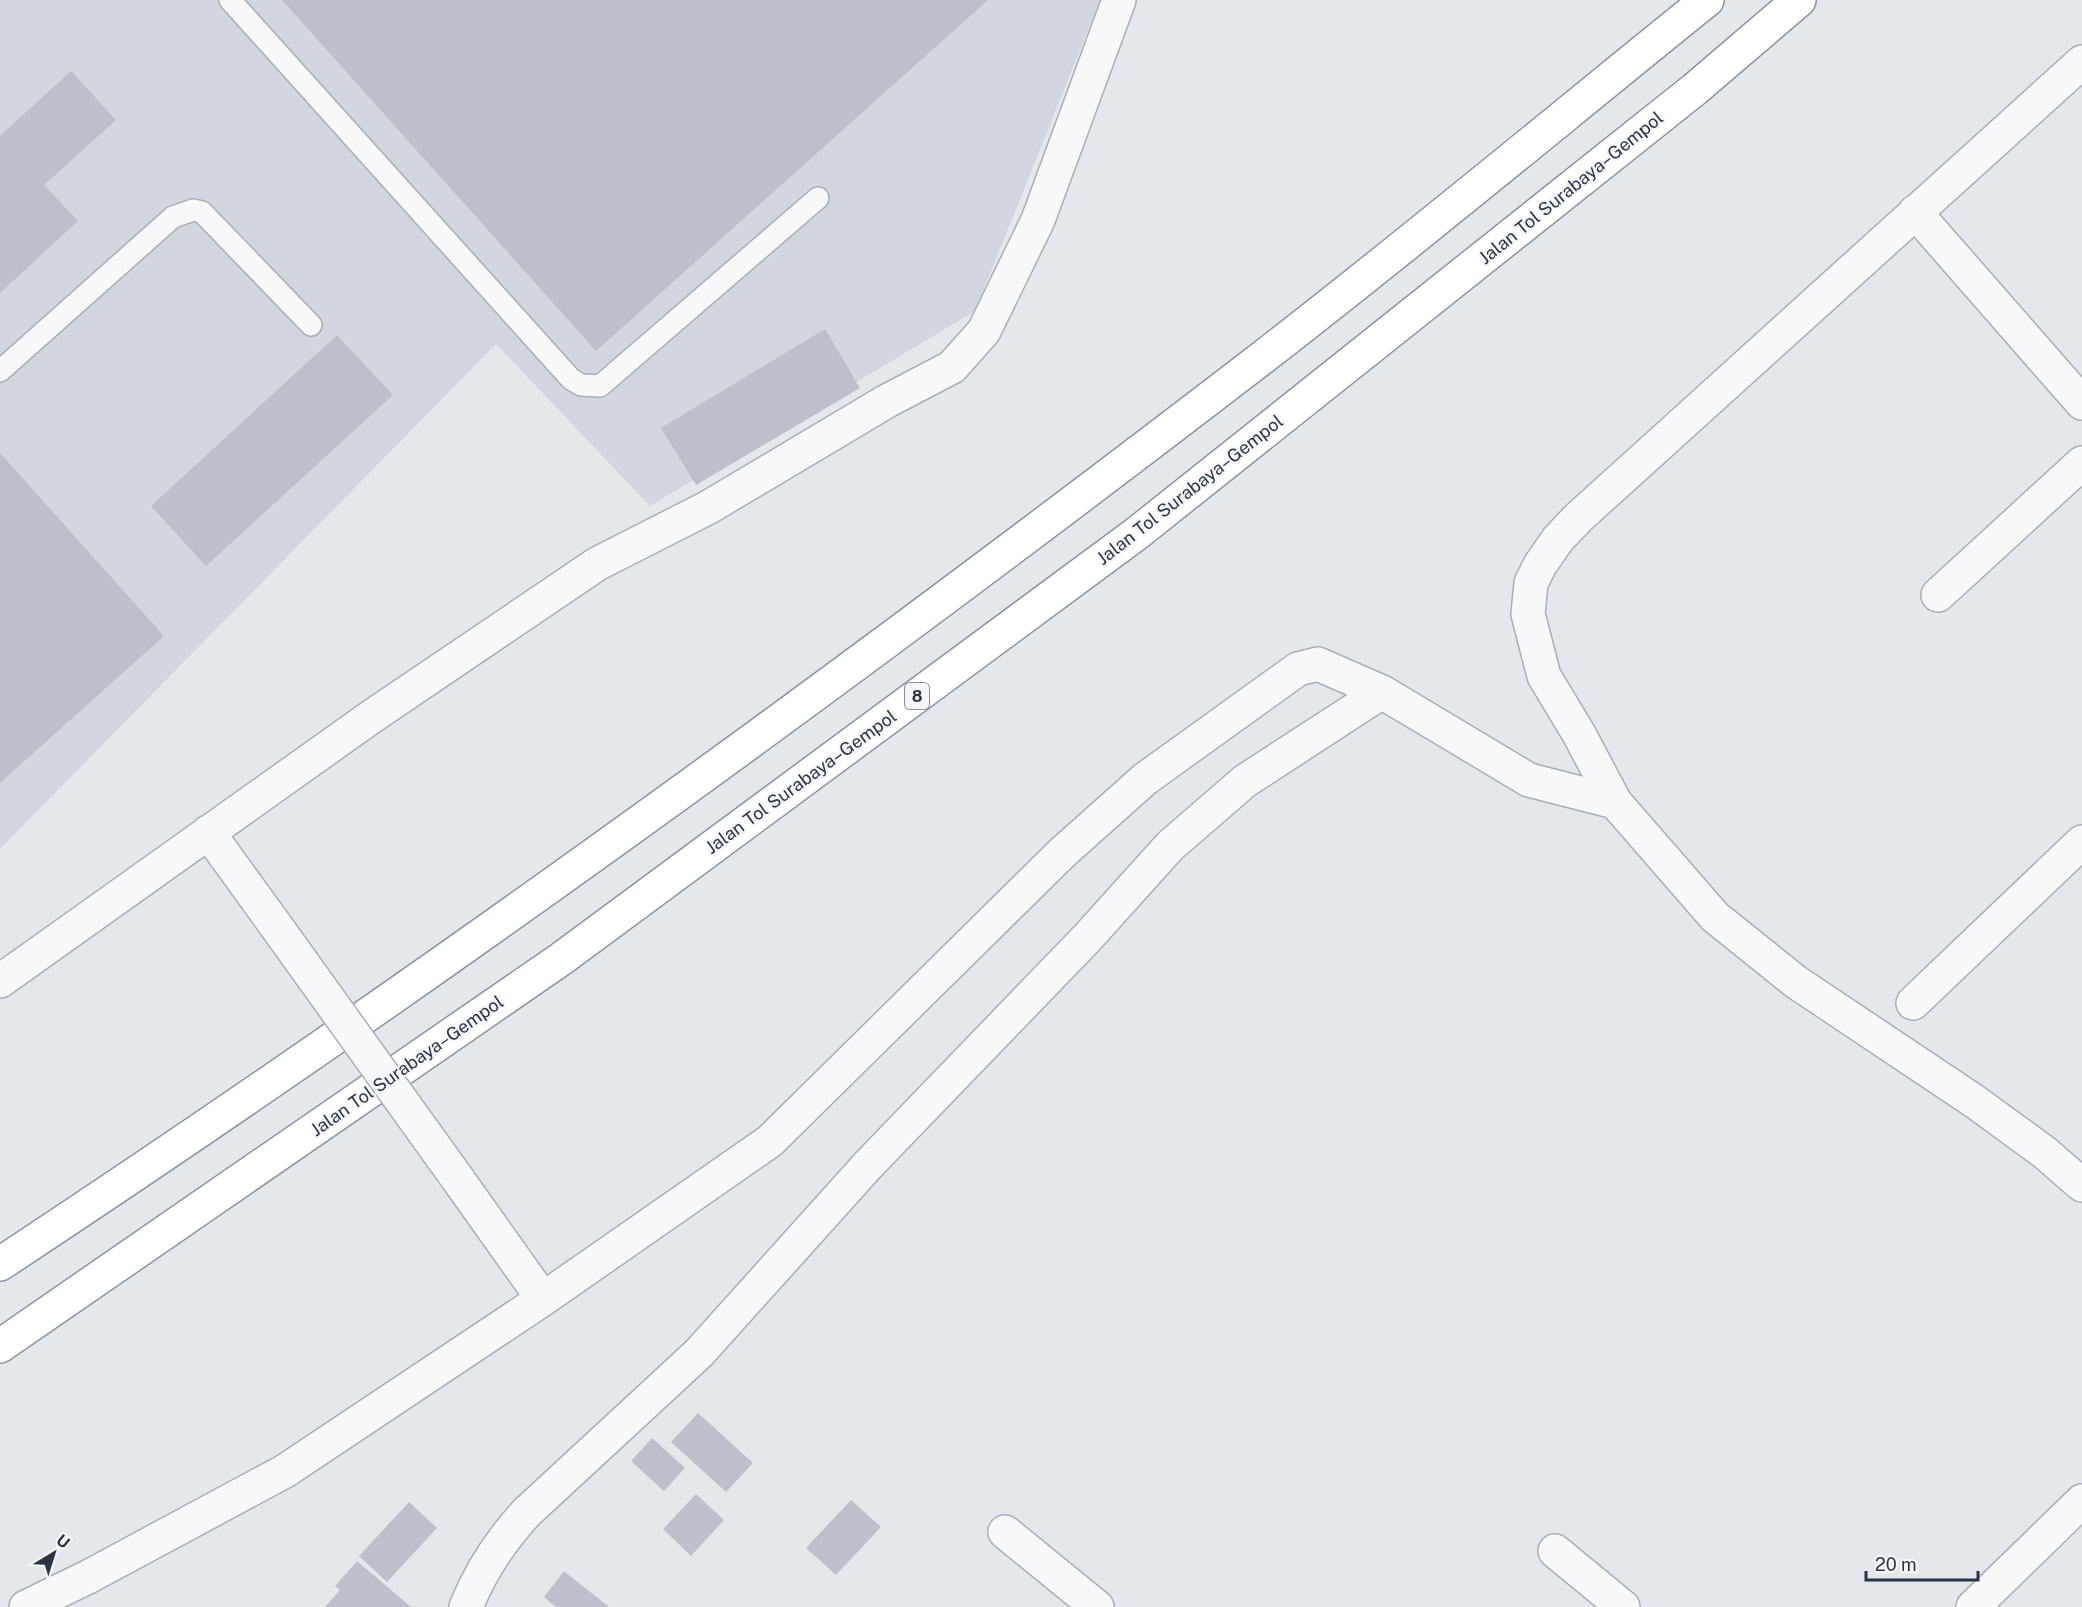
<svg xmlns="http://www.w3.org/2000/svg" width="2082" height="1607" viewBox="0 0 2082 1607" font-family="'Public Sans',sans-serif">
<rect width="100%" height="100%" fill="#e4e7ec"/>
<path fill="#d2d6de" d="M0 0H1100L975 311 650 506 496 344 0 849Z"/>
<path fill="#bbc0ca" d="M282 0H988L596 351Z
M71 71 116 120 44 185 78 221 0 293V136Z
M825 329 860 388 696 485 661 428Z
M337 335 393 395 206 566 151 506Z
M0 453 164 636 0 783Z
M698 1413 753 1463 726 1492 671 1442Z
M652 1438 685 1468 664 1491 631 1461Z
M696 1494 724 1520 691 1556 663 1529Z
M851 1500 881 1527 836 1575 806 1548Z
M409 1502 437 1528 387 1582 359 1556Z
M357 1561 411 1607H325L340 1590 335 1586Z
M564 1571 609 1607H556L544 1597Z"/>
<g fill="none" stroke-linecap="round" stroke-linejoin="round">
<defs>
<path id="service" d="M230 0 571 379 581 385 600 386 818 198
M0 371 173 217 193 210 202 212 311 325"/>
<path id="minor" d="M2082 62 1578 518 1558 539 1540 565 1531 583 1528 614 1544 676 1579 734 1615 802 1715 917 1796 982 1974 1101 2044 1152 2082 1185
M1915 212 2082 403
M1938 595 2082 463
M208 832 276 926
M0 981 371 717 597 564 709 507 887 401 952 367 984 331 1038 220 1119 0
M1913 1003 2082 842
M457 1178 543 1299
M1005 1532 1097 1607
M1555 1551 1623 1607
M26 1607 88 1577 285 1471 543 1299 770 1141 1062 853 1145 779 1298 669 1318 664 1382 692 1529 780 1615 802
M466 1607C481 1570 500 1541 527 1512L699 1353 868 1165 1088 937 1170 846 1245 781 1382 692
M1973 1607 2082 1501"/>
<path id="motorway" d="M0 1264C431 980 848 676 1258 361 1410 244 1558 120 1707 0
M0 1346 561 959 1136 534 1695 89 1799 0"/>
</defs>
<use href="#service" stroke="#a9aeb7" stroke-width="24"/>
<use href="#minor" stroke="#a9aeb7" stroke-width="36"/>
<use href="#motorway" stroke="#8b94a3" stroke-width="36"/>
<use href="#service" stroke="#f7f8fa" stroke-width="21"/>
<use href="#minor" stroke="#f7f8fa" stroke-width="33"/>
<use href="#motorway" stroke="#fff" stroke-width="33"/>
<defs>
<path id="minor-bridge" d="M276 926 457 1178"/>
</defs>
<use href="#minor-bridge" stroke="#a9aeb7" stroke-width="36" stroke-linecap="butt"/>
<use href="#minor-bridge" stroke="#f7f8fa" stroke-width="33"/>
</g>
<g text-anchor="middle" stroke-width="4.5" stroke-linejoin="round" paint-order="stroke">
<rect fill="#f4f6f9" stroke="#676e7b" stroke-width="1.5" x="905" y="683" width="24" height="26" rx="4.5"/>
<g font-size="16" font-weight="bold" fill="#2b3445">
<text x="917" y="702">8</text>
</g>
<g font-size="18" fill="#2b3445" stroke="#f4f6f9">
<text transform="translate(1571 188) rotate(-39)" y="6">Jalan Tol Surabaya–Gempol</text>
<text transform="translate(1190 490) rotate(-38)" y="6">Jalan Tol Surabaya–Gempol</text>
<text transform="translate(801 782) rotate(-36)" y="6">Jalan Tol Surabaya–Gempol</text>
<text transform="translate(407 1066) rotate(-35)" y="6">Jalan Tol Surabaya–Gempol</text>
</g>
</g>
<g transform="translate(54 1553) rotate(38)" stroke="#f4f6f9" stroke-width="4.5" paint-order="stroke">
<path d="M0-4.5L10 22L0 15L-10 22Z" fill="#2b3445"/>
<text y="-9" font-size="16" font-weight="bold" text-anchor="middle" fill="#2b3445">U</text>
</g>
<path d="M1866 1571v9h112v-9" fill="none" stroke="#2b3445" stroke-width="3"/>
<text x="1875" y="1571" font-size="18" fill="#2b3445" stroke="#f4f6f9" stroke-width="4.5" paint-order="stroke">20 m</text>
</svg>
